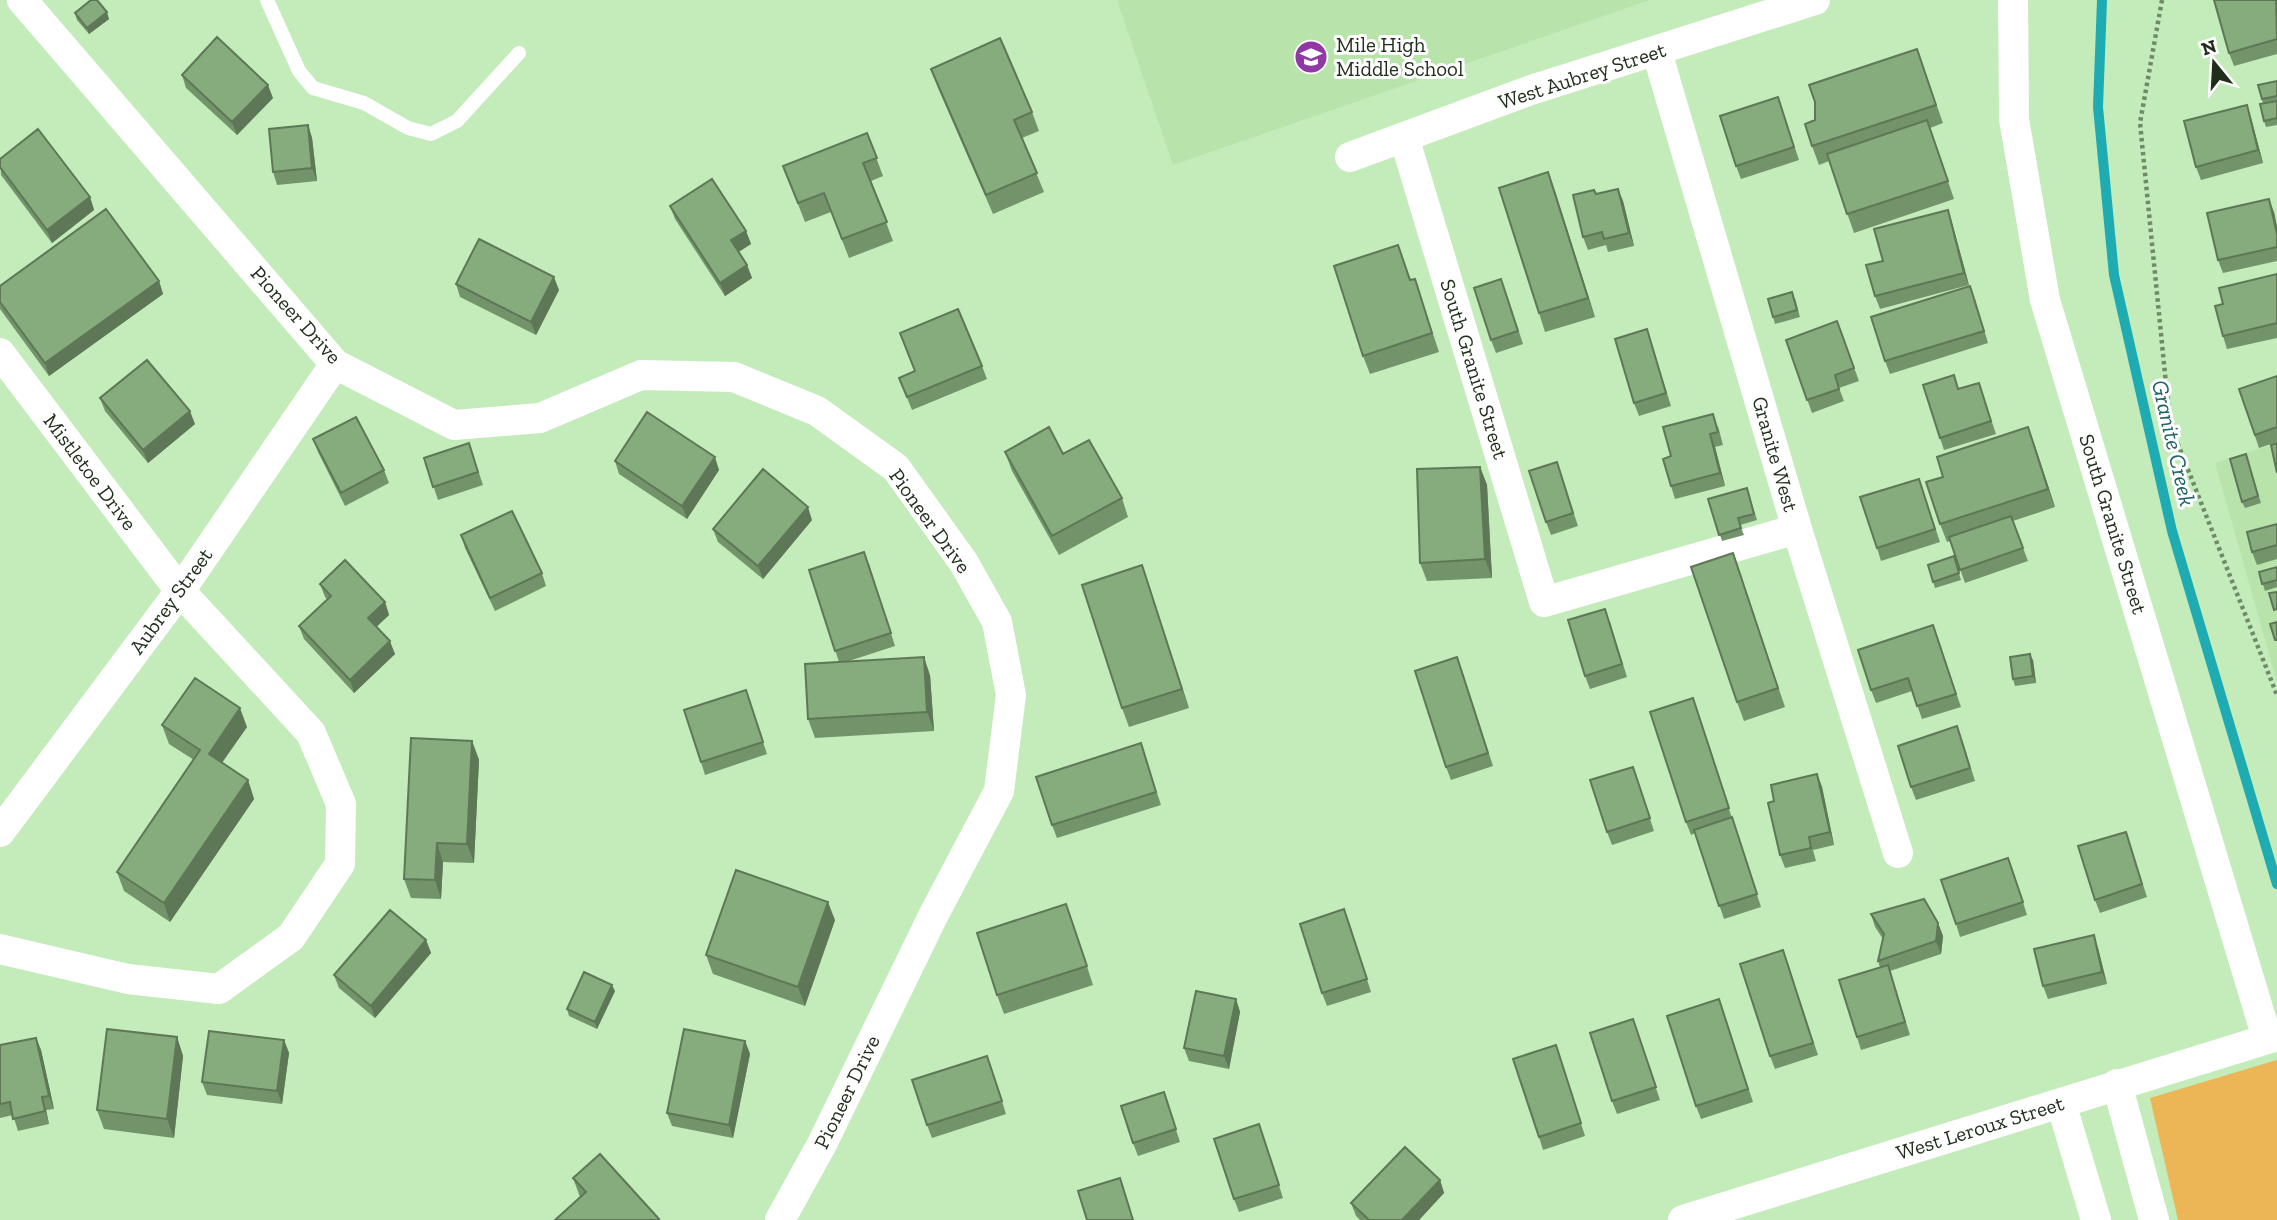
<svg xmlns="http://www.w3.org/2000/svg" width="2277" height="1220" viewBox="0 0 2277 1220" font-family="'Zilla Slab',serif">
<rect width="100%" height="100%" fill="#c4ebba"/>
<path fill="#b8e4ac" d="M1117 0H1650L1173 165Z
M2277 443V682L2215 463Z"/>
<path fill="#ecb556" d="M2277 1060V1220H2178L2150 1098Z"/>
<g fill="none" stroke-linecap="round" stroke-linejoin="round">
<path stroke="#1eacb2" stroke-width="10" d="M2102 0 2098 107 2114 275 2172 531 2277 884"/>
<path stroke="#708a69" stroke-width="4.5" stroke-dasharray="3.5 3.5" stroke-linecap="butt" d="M2162 0 2140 123 2170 424 2277 695"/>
<path stroke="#fff" stroke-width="14" d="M267 0 299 71 313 88 364 103 408 128 431 134 457 121 519 53"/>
<path stroke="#fff" stroke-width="30" d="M22 0 335 364 454 425 540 418 641 375 734 377 817 411 896 468 964 563 997 622 1011 695 999 791 934 914 822 1144 780 1220
M2013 0 2014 119 2045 300 2267 1038
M1657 52 1797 529 1898 853
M1404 137 1544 602 1797 529
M1350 157 1531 90 1815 0
M0 353 180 591 311 733 341 804 340 864 291 937 219 989 128 979 0 949
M0 832 180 591 335 364
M2117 1084 2154 1220
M2061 1103 2096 1220
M1683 1220 2277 1036"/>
</g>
<path fill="#73936b" d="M2277 0V54L2234 66 2229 53Z
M75 13 109 19 89 34 77 20Z
M1917 49 1943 123 1930 128 1954 199 1854 233 1829 161 1819 165 1812 146 1815 120Z
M931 69 1032 112 1039 131 1022 138 1044 192 993 214 938 88Z
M182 75 273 98 237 135 186 88Z
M2277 81V125L2266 127 2264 121 2263 104 2262 99Z
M1778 97 1799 160 1741 179 1736 166Z
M2247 105 2251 118 2263 163 2201 180 2196 167Z
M308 125 312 138 317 181 277 185 273 172Z
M867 133 883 176 871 181 893 241 849 258 831 212 805 222 783 166Z
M0 159 90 197 94 210 52 243 1 175Z
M1548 172 1595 317 1545 332 1539 313Z
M1618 189 1623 201 1634 246 1608 252 1606 245 1588 250 1583 237 1596 194Z
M670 206 746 231 751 244 739 252 747 265 752 278 725 296 675 219Z
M2274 212 2277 227V261L2223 273 2218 260Z
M1952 223 1969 285 1880 309 1875 296 1883 261Z
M2277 274V338L2227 349 2223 336V304Z
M1415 279 1439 352 1370 374 1363 356 1411 280Z
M159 281 163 294 49 376 0 309V286Z
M456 284 559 290 536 335 460 297Z
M1506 292 1523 344 1496 353 1491 340Z
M1795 298 1800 317 1775 324 1768 299Z
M1975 299 1988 343 1890 374 1885 361Z
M1837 321 1859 381 1839 388 1844 401 1812 413 1786 340Z
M1651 342 1671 406 1639 416 1634 403Z
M982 366 987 379 912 410 899 378Z
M2277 376V442L2259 448 2239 389Z
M1979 383 1996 434 1944 450 1940 438 1959 389Z
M100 398 195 424 148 463 105 411Z
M1718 426 1723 445 1715 447 1725 486 1675 499 1671 486V456Z
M313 439 384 470 389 483 345 506 318 452Z
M469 443 483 485 438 500 424 458Z
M2035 446 2055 507 2013 521 2028 561 1965 583 1950 541 1947 542 1940 524Z
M1005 452 1063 454 1122 498 1128 517 1059 555 1012 471Z
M2246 454 2261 503 2245 508 2242 502Z
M615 461 719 470 687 519 619 474Z
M1557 462 1578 526 1551 535 1546 522Z
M1480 467 1487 485 1492 578 1427 581 1420 563Z
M1919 479 1940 542 1881 561 1877 548Z
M1747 488 1757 520 1740 525 1744 535 1722 541 1708 499Z
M812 520 763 579 718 542 713 529Z
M2277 524V559L2257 565 2252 552Z
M461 535 542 573 546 586 495 611 465 548Z
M1733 553 1785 707 1744 721 1737 702Z
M1954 556 1961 580 1935 588 1928 565Z
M869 564 895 646 849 661 930 675 934 731 815 738 808 719 839 662 809 570Z
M1142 565 1189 708 1129 727 1122 708Z
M2277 567V587L2265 591 2259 572Z
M320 584 385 602 389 615 376 627 395 654 354 693 304 639 299 626 327 599 325 597Z
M1610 622 1627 677 1590 689 1585 676Z
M1933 625 1961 707 1922 719 1912 691 1876 703 1871 690Z
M2033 660 2036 683 2015 686 2013 679Z
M1462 670 1493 766 1451 780 1446 767Z
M746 690 767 754 705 775 701 762Z
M1697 711 1761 907 1724 919 1695 833 1691 835 1686 822Z
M162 725 247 727 222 763 248 780 254 799 170 922 124 891 117 872 194 760 169 744Z
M1962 739 1975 781 1916 800 1911 787Z
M472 741 479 760 474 863 443 862 441 899 411 898 404 879Z
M1145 756 1161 805 1057 838 1052 825Z
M1633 767 1654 831 1612 845 1607 832Z
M1817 774 1822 787 1834 845 1813 850 1816 861 1785 868 1780 855 1774 801Z
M2130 844 2147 897 2100 913 2095 900Z
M2013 871 2027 915 1960 937 1956 924Z
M1871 914 1938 923 1943 936 1941 954 1890 971 1910 1035 1861 1050 1857 1037 1880 967 1878 961 1883 939 1875 927Z
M835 920 805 1006 713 974 706 955Z
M1349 922 1371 992 1327 1006 1322 993Z
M1073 923 1093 985 1004 1014 997 995Z
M426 940 431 953 375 1018 339 988 334 975Z
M2098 948 2107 984 2048 999 2043 986Z
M1783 950 1818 1055 1775 1069 1770 1056Z
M615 991 597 1029 569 1016 567 1009Z
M1236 999 1240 1012 1229 1069 1189 1061 1184 1048Z
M1719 999 1753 1102 1701 1119 1696 1106Z
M1633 1019 1660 1100 1617 1114 1612 1101Z
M177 1037 183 1056 174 1138 104 1129 97 1110Z
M36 1038 41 1050 54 1109 46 1110 49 1124 18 1131 13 1115 0 1118V1045Z
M284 1040 289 1053 282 1104 207 1095 202 1082Z
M745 1041 750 1054 733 1138 672 1126 667 1113Z
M1556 1045 1585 1136 1543 1150 1539 1137Z
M992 1069 1006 1114 932 1138 927 1125Z
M1168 1105 1180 1142 1138 1156 1133 1143Z
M1259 1124 1283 1198 1239 1212 1234 1199Z
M573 1178 659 1219V1220H555L580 1197Z
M1440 1180 1444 1193 1419 1220H1360L1356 1216 1351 1203Z"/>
<path fill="#5e7857" d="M107 12 109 19 89 34 87 28Z
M268 85 273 98 237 135 232 122Z
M2247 105 2251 118 2263 163 2258 150Z
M308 125 312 138 317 181 312 168Z
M1548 172 1555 191 1595 317 1588 298Z
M1618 189 1623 201 1634 246 1629 233Z
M90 197 94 210 52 243 47 230Z
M2269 199 2274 212 2277 227V234Z
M1948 210 1952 223 1969 285 1964 273Z
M746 231 751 244 736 253 731 240Z
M747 265 752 278 725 296 720 283Z
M554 277 559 290 536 335 531 322Z
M159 281 163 294 49 376 45 363Z
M190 411 195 424 148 463 143 450Z
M2028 427 2035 446 2055 507 2048 489Z
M1710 434 1715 447 1725 486 1720 473Z
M715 457 719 470 687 519 682 506Z
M1480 467 1487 485 1492 578 1485 559Z
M808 507 812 520 763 579 758 566Z
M1142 565 1148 584 1189 708 1182 689Z
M385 602 389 615 372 631 368 618Z
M390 641 395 654 354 693 350 680Z
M2030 654 2033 660 2036 683 2033 676Z
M924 657 930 675 934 731 927 712Z
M240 708 247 727 215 772 209 754Z
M472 741 479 760 474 863 467 844Z
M1817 774 1822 787 1834 845 1830 832Z
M248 780 254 799 170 922 164 903Z
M437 843 443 862 441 899 435 880Z
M828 902 835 920 805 1006 798 987Z
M1938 923 1943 936 1941 954 1936 941Z
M2094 935 2098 948 2107 984 2102 972Z
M426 940 431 953 375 1018 371 1006Z
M612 985 615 991 597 1029 595 1022Z
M1236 999 1240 1012 1229 1069 1224 1056Z
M177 1037 183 1056 174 1138 167 1119Z
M36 1038 41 1050 54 1109 49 1096Z
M284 1040 289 1053 282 1104 277 1091Z
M745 1041 750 1054 733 1138 729 1125Z
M42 1097 46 1110 49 1124 45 1111Z
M1440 1180 1444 1193 1419 1220H1402Z"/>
<path fill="#86ab7c" stroke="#5e7857" stroke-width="2" d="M91 0H97L107 12 87 28 75 13Z
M2214 0H2276L2277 39 2229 53Z
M217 37 268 85 232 122 182 75Z
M1000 38 1032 112 1014 120 1037 173 986 195 931 69Z
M1917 49 1936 105 1812 146 1805 124 1815 120V102L1809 85Z
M2277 81V96L2262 99 2258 85Z
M1778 97 1794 147 1736 166 1720 116Z
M2277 101V118L2264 121 2260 104Z
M2247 105 2258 150 2196 167 2184 121Z
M1927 120 1948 181 1847 214 1827 154Z
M308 125 312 168 273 172 269 129Z
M38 129 90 197 47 230 0 167V159Z
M867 133 877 158 863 163 887 222 842 239 824 193 798 203 783 166Z
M1548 172 1588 298 1539 313 1499 188Z
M712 179 746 231 731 240 747 265 720 283 670 206Z
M1618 189 1629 233 1604 239 1602 232 1583 237 1573 195 1594 190 1596 194Z
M2269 199 2277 234V247L2218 260 2207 213Z
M106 209 159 281 45 363 0 302V286Z
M1948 210 1964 273 1875 296 1866 265 1883 261 1874 229Z
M479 239 554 277 531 322 456 284Z
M1398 245 1410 280 1415 279 1432 333 1363 356 1334 266Z
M2277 274V323L2223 336 2215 306 2223 304 2219 288Z
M1501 279 1518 331 1491 340 1474 288Z
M1970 286 1984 331 1885 361 1871 317Z
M1792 292 1797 310 1773 317 1768 299Z
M958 309 982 366 907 397 899 378 915 371 900 333Z
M1837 321 1854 368 1835 375 1839 389 1807 400 1786 340Z
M1647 329 1666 393 1634 403 1615 339Z
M147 360 190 411 143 450 100 398Z
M1954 375 1958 389 1979 383 1991 421 1940 438 1923 385Z
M2277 376V427L2255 435 2239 389Z
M647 412 715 457 682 506 615 461Z
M1713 414 1718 432 1710 434 1720 473 1671 486 1663 459 1671 456 1663 427Z
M356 417 384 470 341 493 313 439Z
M1049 427 1063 454 1089 440 1122 498 1052 536 1005 452Z
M2028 427 2048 489 1940 524 1926 482 1943 477 1937 457Z
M469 443 478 472 433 487 424 458Z
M2277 443V473L2271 445Z
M2246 454 2258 496 2242 502 2230 459Z
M1557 462 1573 513 1546 522 1529 471Z
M1480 467 1485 559 1420 563 1417 469Z
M763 469 808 507 758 566 713 529Z
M1919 479 1935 529 1877 548 1860 497Z
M1747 488 1754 514 1738 518 1741 528 1719 535 1708 499Z
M512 511 542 573 490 598 461 535Z
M2011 516 2023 548 1960 570 1949 537Z
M2277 524V545L2252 552 2247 532Z
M864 552 891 633 835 651 809 570Z
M1733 553 1778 688 1737 702 1691 567Z
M1954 556 1959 573 1933 582 1928 565Z
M345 560 385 602 368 618 390 641 350 680 299 626 331 596 320 584Z
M1142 565 1182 689 1122 708 1082 585Z
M2277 567V580L2262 584 2259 572Z
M2277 592V609L2274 610 2269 593Z
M1605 609 1622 664 1585 676 1568 620Z
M2277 622V640H2275L2270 624Z
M1933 625 1956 694 1917 706 1908 678 1871 690 1858 650Z
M2030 654 2033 676 2013 679 2010 657Z
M924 657 927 712 808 719 805 664Z
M1457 657 1488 753 1446 767 1415 671Z
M195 678 240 708 209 754 248 780 164 903 117 872 200 750 162 725Z
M746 690 763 742 701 762 684 710Z
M1693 698 1729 808 1686 822 1650 712Z
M1957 726 1970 768 1911 787 1898 746Z
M411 738 472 741 467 844 437 843 435 880 404 879Z
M1141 743 1156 792 1052 825 1036 777Z
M1633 767 1650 818 1607 832 1590 780Z
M1817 774 1830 832 1809 837 1811 848 1780 855 1768 803 1774 801 1771 785Z
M1732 817 1757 894 1719 906 1694 830Z
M2126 832 2142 884 2095 900 2078 846Z
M2008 858 2023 902 1956 924 1941 880Z
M736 870 828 902 798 987 706 955Z
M1924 899 1938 923 1936 941 1878 961 1884 934 1871 914Z
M1066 904 1087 966 997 995 977 933Z
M1344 909 1367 979 1322 993 1300 924Z
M390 910 426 940 371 1006 334 975Z
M2094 935 2102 972 2043 986 2034 949Z
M1783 950 1813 1043 1770 1056 1740 964Z
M1888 965 1905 1022 1857 1037 1839 980Z
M584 972 612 985 595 1022 567 1009Z
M1196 991 1236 999 1224 1056 1184 1048Z
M1719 999 1748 1089 1696 1106 1667 1016Z
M1633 1019 1656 1087 1612 1101 1590 1033Z
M107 1029 177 1037 167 1119 97 1110Z
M684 1029 745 1041 729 1125 667 1113Z
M209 1031 284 1040 277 1091 202 1082Z
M36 1038 49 1096 42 1097 45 1111 13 1119 10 1102 0 1104V1045Z
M1556 1045 1581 1123 1539 1137 1513 1059Z
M987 1056 1002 1101 927 1125 912 1080Z
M1164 1092 1176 1129 1133 1143 1121 1106Z
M1259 1124 1279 1185 1234 1199 1214 1139Z
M1405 1147 1440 1180 1402 1220H1369L1351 1203Z
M600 1154 659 1219 657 1220H555L586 1192 573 1178Z
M1120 1178 1133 1220H1087L1078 1191Z"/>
<defs>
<symbol id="school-disc" viewBox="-11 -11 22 22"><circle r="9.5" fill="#9039a5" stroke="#fff"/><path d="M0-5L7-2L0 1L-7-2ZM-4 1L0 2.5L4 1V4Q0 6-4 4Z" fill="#fff"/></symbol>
</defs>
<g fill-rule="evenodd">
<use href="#school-disc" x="1292" y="38" width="38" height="38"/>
</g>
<g text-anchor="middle" stroke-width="6" stroke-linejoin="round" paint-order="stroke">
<g font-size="21" fill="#1f2d1b" stroke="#fff" text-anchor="start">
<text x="1336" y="52">Mile High<tspan x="1336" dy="24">Middle School</tspan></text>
</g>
<g font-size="21" fill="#1f2d1b" stroke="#fff">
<text transform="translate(1582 76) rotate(-18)" y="7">West Aubrey Street</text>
<text transform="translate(296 315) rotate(48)" y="7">Pioneer Drive</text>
<text transform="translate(1474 369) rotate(73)" y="7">South Granite Street</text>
<text transform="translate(1775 454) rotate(74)" y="7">Granite West</text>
<text transform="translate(90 472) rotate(53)" y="7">Mistletoe Drive</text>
<text transform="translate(930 521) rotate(54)" y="7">Pioneer Drive</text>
<text transform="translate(2113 524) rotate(73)" y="7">South Granite Street</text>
<text transform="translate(171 601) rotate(-54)" y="7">Aubrey Street</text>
<text transform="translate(847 1092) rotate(-64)" y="7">Pioneer Drive</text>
<text transform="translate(1980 1128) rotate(-17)" y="7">West Leroux Street</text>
</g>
<g font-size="23" font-style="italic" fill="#1d6366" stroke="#fff">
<text transform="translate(2174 443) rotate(77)" y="8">Granite Creek</text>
</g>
</g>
<g transform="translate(2214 63) rotate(342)" stroke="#ffffff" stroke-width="5" paint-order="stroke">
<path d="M0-5L12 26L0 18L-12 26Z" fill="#1f2d1b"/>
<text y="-10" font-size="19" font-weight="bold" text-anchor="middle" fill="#1f2d1b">N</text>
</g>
</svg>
